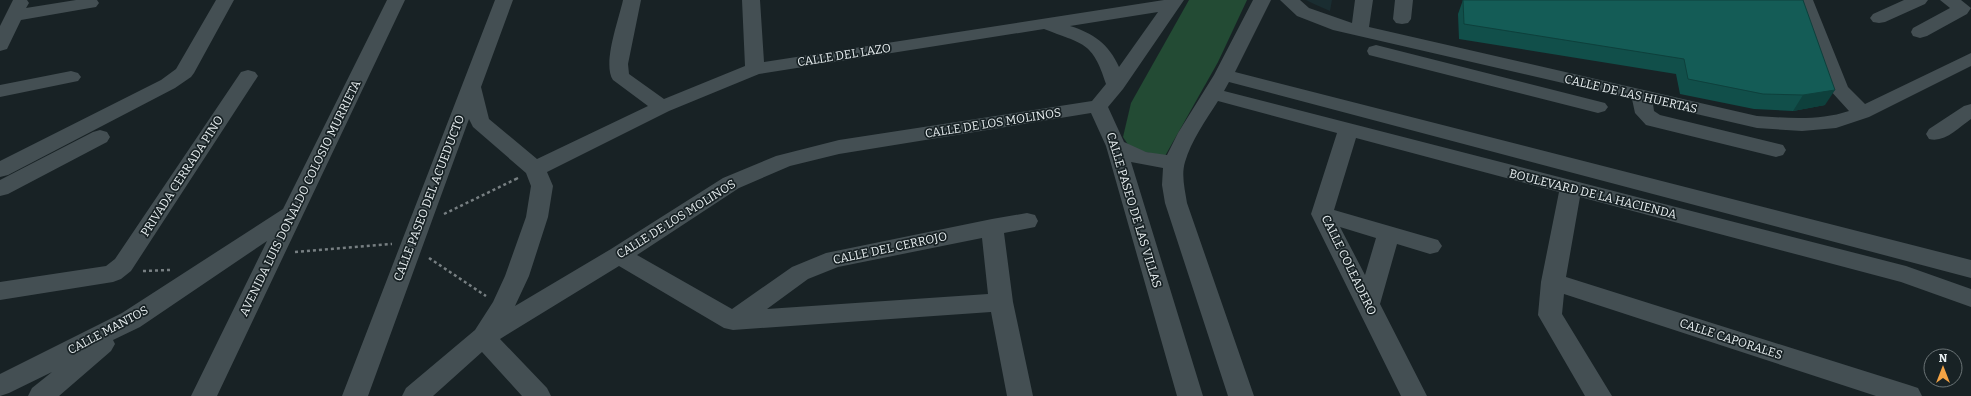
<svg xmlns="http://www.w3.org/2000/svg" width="1971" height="396" viewBox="0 0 1971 396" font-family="Bitter,serif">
<rect width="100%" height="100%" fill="#182225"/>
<path fill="#1a2d31" d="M1306 0H1332L1330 11 1314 4Z"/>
<path fill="#234b34" d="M1189 0H1247L1218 62 1165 156 1131 149 1123 137 1131 103Z"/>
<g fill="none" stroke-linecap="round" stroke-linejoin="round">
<path stroke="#777f82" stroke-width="2" stroke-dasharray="2.5 2.5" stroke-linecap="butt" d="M516 179 518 178"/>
<path stroke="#777f82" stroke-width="2.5" stroke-dasharray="3 3" stroke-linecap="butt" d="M444 214 518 178
M295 252 392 244
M429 258 486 296
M143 271 170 270"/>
<path fill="#444f53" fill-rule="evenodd" d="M13 0H27L29 3 26 8 76 0H97L99 3 96 7 90 8 21 20 7 49 0 51V26Z
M216 0H234L194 73 191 77 175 88 8 175 0 177V161L161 80 176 69Z
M387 0H405L217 396H191L267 241 140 327 113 340 115 344 111 351 59 396H28L32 388 52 372 9 393 0 396V374L122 313 283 209Z
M495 0H513L481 87 489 119 537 159 648 106 613 80C602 64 619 19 623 0H641L628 64 629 74 664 99 745 66 742 0H760L764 62 1164 0H1184L1123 89 1108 107 1124 142 1146 152 1167 155 1178 133 1214 75 1253 0H1271L1235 72 1971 260V278L1229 82 1224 91 1906 266 1971 289V307L1901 282 1580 197 1566 277 1909 385 1918 388 1922 396H1876L1564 294 1562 314 1612 396H1585L1538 315 1541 282 1559 192 1356 138 1334 210 1438 240 1442 246 1438 252 1430 254 1397 244 1380 304 1427 396H1401L1311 214 1337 133 1218 101C1206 120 1191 141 1185 162 1181 175 1185 190 1187 203L1254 396H1228L1165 203 1162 185 1163 168 1131 162 1203 396H1177L1106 146 1091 113 839 154 790 166 739 188 637 255 732 309 792 267 826 253 992 219 1027 213 1035 215 1038 221 1035 227 1004 233 1013 302 1033 396H1007L991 312 733 330 724 328 619 266 500 339 547 388 551 396H522L482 352 433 396H402L406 388 475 330 493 302 505 276 526 217 531 186 526 173 473 127 469 119 368 396H342ZM1158 12 1119 67C1109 44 1093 33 1070 26ZM1044 29C1082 44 1093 41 1106 84L1092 101 839 140 776 156 723 178 611 249 515 306 529 276 548 217 553 186 547 172 669 111 759 74ZM1340 227 1376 238 1365 275ZM982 238 988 294 767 309 808 279 838 267Z
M1280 0H1300L1309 8 1352 23 1355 0H1373L1369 27 1757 116C1788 118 1819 121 1849 111L1829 89 1795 0H1813L1848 87 1865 104 1971 53V66L1869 117 1836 128 1802 131 1757 128 1653 104 1654 111 1660 115 1783 145 1786 150 1783 155 1776 157 1646 125 1635 113 1632 99 1333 30 1297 16Z
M1395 0H1413L1411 19 1408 23 1402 24 1396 23 1393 19Z
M1904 0H1928L1925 4 1885 22 1879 23 1873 22 1870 18 1873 14Z
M1940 0H1961L1971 8 1967 14 1927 36 1920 38 1913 36 1911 32 1913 28 1950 8Z
M1376 45 1605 103 1608 107 1605 111 1598 113 1369 55 1367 51 1369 47Z
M248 70 255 72 258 76 131 271 121 279 113 282 0 300V282L106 266 115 259 241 72Z
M71 71 78 73 81 77 78 81 0 97V85Z
M1971 104V119C1958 128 1945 143 1929 139L1926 134 1929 129 1964 106Z
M100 130 107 132 110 137 107 142 8 194 0 196V180L93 132Z"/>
</g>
<path fill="#114f4a" d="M1463 0H1803L1825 105 1793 111 1754 109 1680 94 1676 74 1459 39 1458 14Z"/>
<path fill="#0e403c" d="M1835 90 1825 105 1793 111 1803 95Z"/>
<path fill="#145c56" stroke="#0e403c" d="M1463 0H1803L1835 90 1803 95 1763 94 1688 79 1684 59 1464 24Z"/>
<g text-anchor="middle" stroke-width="3.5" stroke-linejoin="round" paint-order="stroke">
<g font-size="12" fill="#e7eef0" stroke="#182225">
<text transform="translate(844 55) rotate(-9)" y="4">CALLE DEL LAZO</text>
<text transform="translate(1631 94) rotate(13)" y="4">CALLE DE LAS HUERTAS</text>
<text transform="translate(993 123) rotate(-9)" y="4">CALLE DE LOS MOLINOS</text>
<text transform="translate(182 176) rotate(-57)" y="4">PRIVADA CERRADA PINO</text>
<text transform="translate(1593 194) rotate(14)" y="4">BOULEVARD DE LA HACIENDA</text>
<text transform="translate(300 198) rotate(-64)" y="4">AVENIDA LUIS DONALDO COLOSIO MURRIETA</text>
<text transform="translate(429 198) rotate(-69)" y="4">CALLE PASEO DEL ACUEDUCTO</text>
<text transform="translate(1134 210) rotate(73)" y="4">CALLE PASEO DE LAS VILLAS</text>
<text transform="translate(676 219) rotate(-32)" y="4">CALLE DE LOS MOLINOS</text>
<text transform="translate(890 248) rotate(-12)" y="4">CALLE DEL CERROJO</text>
<text transform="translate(1349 265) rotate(64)" y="4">CALLE COLEADERO</text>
<text transform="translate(108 330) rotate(-28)" y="4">CALLE MANTOS</text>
<text transform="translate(1731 339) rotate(18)" y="4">CALLE CAPORALES</text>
</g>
</g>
<g transform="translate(1943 368)"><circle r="19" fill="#182225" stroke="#6b7476"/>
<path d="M0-3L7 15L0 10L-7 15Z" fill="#f4a344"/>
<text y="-6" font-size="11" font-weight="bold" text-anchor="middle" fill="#e7eef0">N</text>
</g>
</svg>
